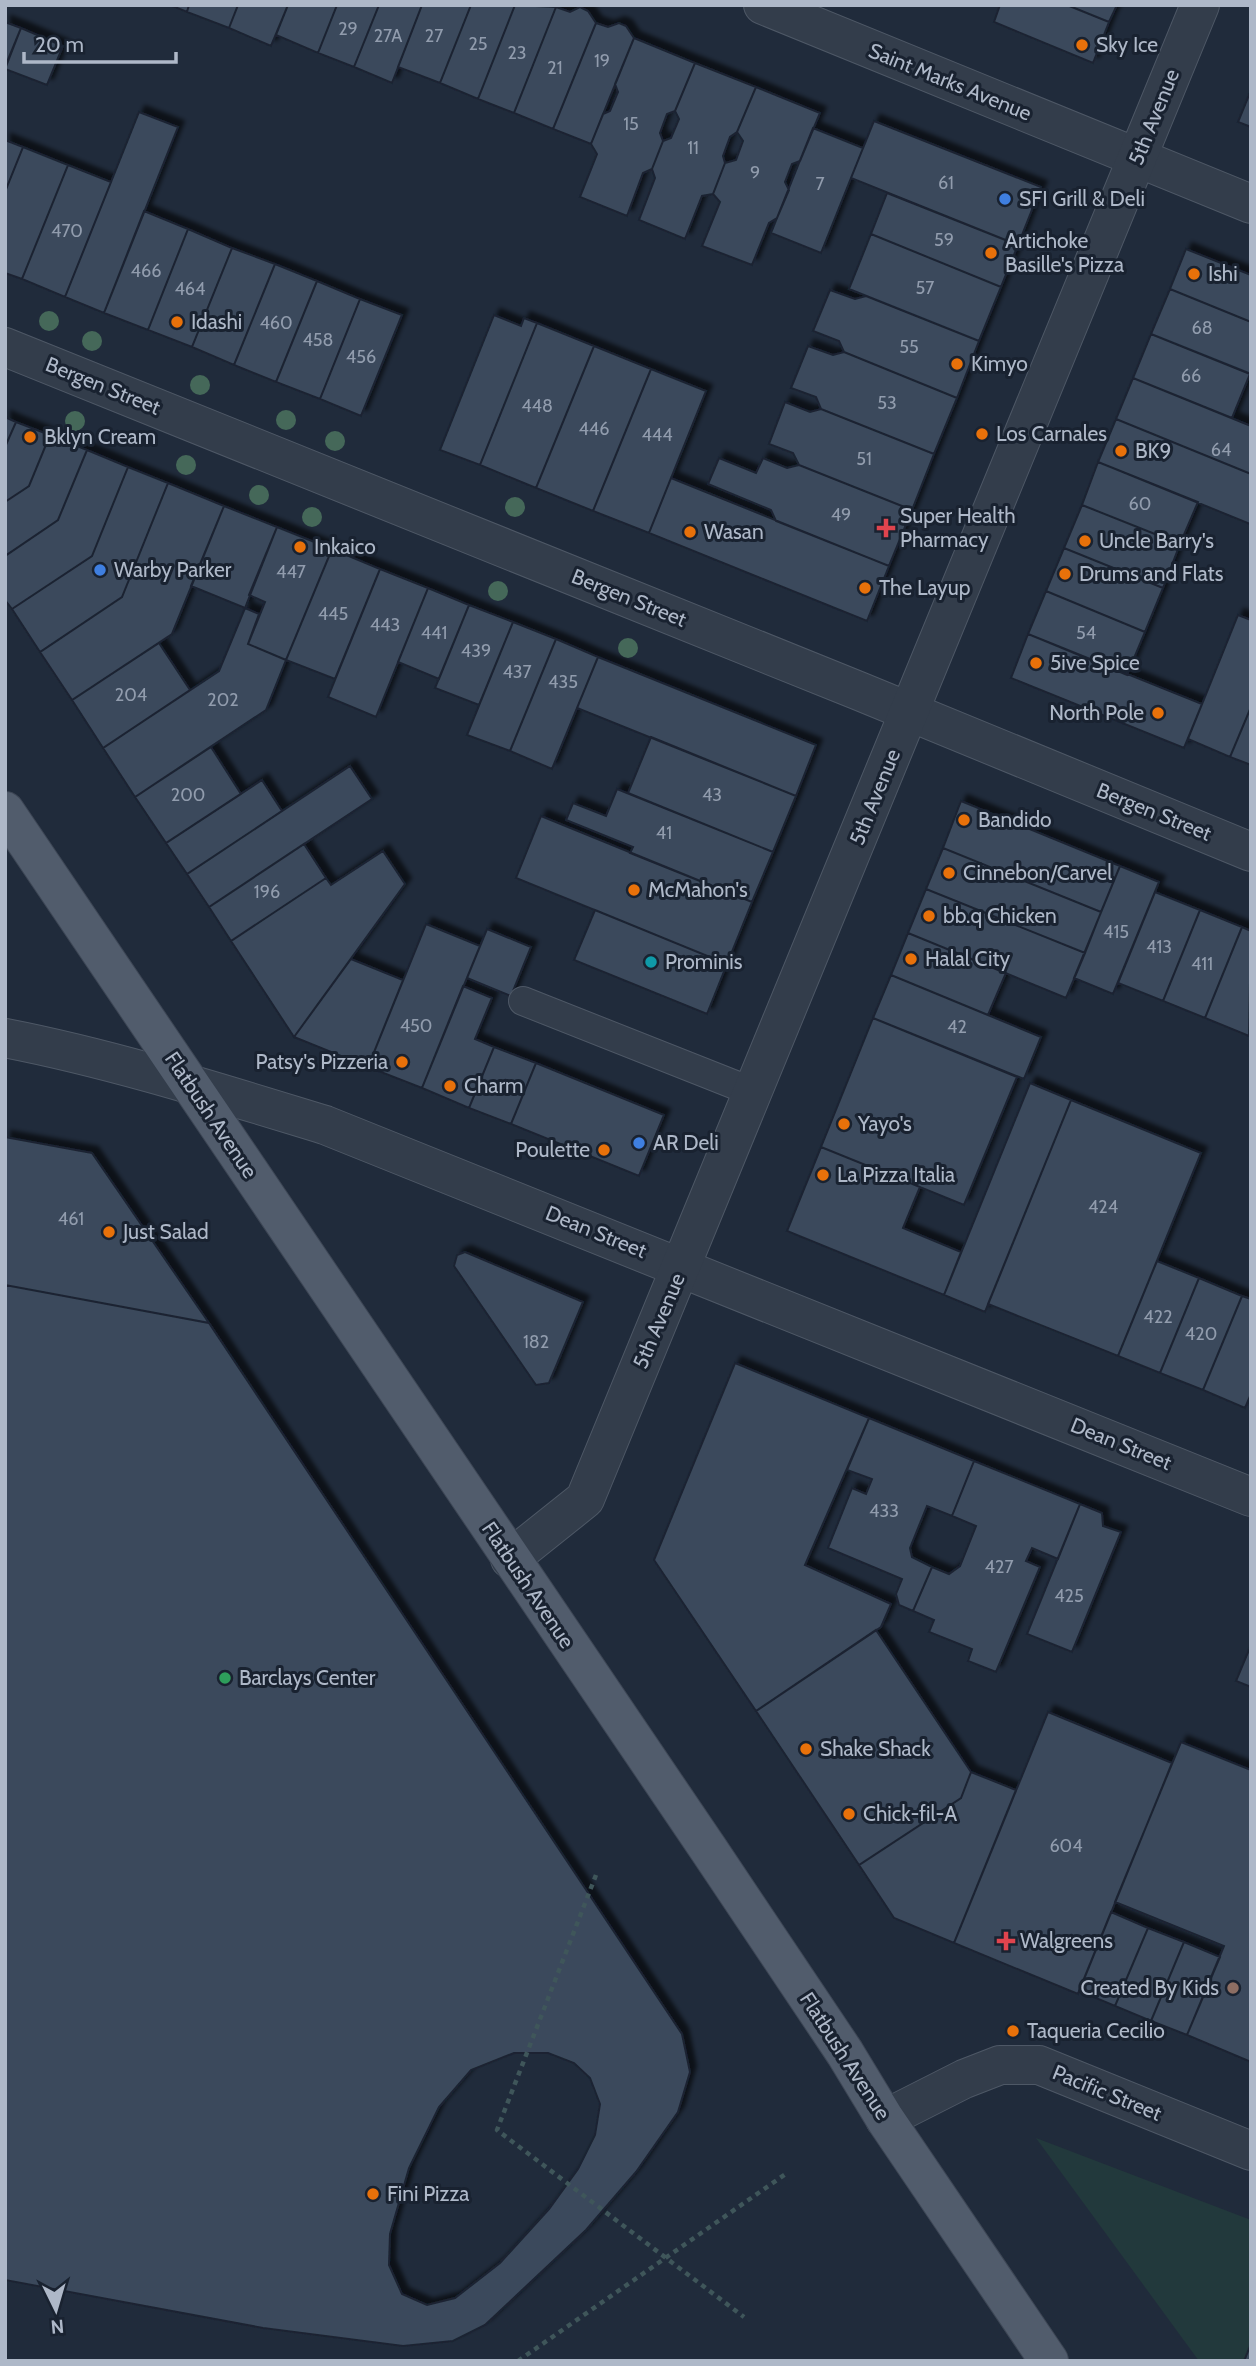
<svg xmlns="http://www.w3.org/2000/svg" width="1256" height="2366" viewBox="0 0 1256 2366" font-family="Cabin,sans-serif">
<defs>
<filter id="shadow"><feDropShadow dx="6" dy="-6" stdDeviation="2" flood-color="#0009"/></filter>
</defs>
<rect width="100%" height="100%" fill="#202b3b"/>
<path fill="#22393c" d="M1036 2138 1251 2220V2344L1244 2361H1199Z"/>
<path fill="#3b495b" stroke="#1b2432" stroke-width="2" fill-rule="evenodd" filter="url(#shadow)" d="M170 5H189L187 12Z
M189 5H238L229 28 187 12Z
M238 5H288L271 46 229 28Z
M288 5H337L318 53 276 35Z
M337 5H379L354 67 318 53Z
M379 5H422L392 83 354 67Z
M422 5H471L440 83 398 67Z
M471 5H515L478 99 440 83Z
M515 5 556 7 514 113 478 99Z
M1000 5H1067L1109 22 1093 63 994 22Z
M1067 5H1117L1109 22Z
M556 7 570 12 580 7 588 11 596 23 553 129 514 113Z
M5 22 21 28 5 67Z
M596 23 608 27 619 23 626 26 634 38 591 144 553 129Z
M21 28 63 46 47 85 5 69Z
M634 38 695 63 675 111 667 114 660 133 663 141 652 169 643 173 627 216 580 197 597 154 591 144 603 114 610 111 618 92 615 84Z
M695 63 756 87 737 132 730 137 723 156 725 163 713 194 702 196 685 239 639 220 655 178 652 169 663 141 671 138 679 119 675 111Z
M756 87 820 113 800 161 792 164 785 182 789 190 777 218 769 223 752 265 702 246 720 202 713 194 725 163 736 160 743 141 737 132Z
M1251 90V127L1238 122Z
M139 112 178 127 104 313 65 297Z
M874 121 1041 187 1018 245 851 178Z
M813 128 863 148 821 253 771 233Z
M5 140 23 147 5 192Z
M23 147 68 165 22 279 5 273V192Z
M68 165 111 182 65 297 22 279Z
M887 193 1018 245 1001 287 871 234Z
M144 211 188 229 148 330 104 313Z
M188 229 232 248 192 347 148 330Z
M871 234 1001 287 979 341 849 289Z
M232 248 275 264 234 365 192 347Z
M1186 249 1251 275V322L1170 289Z
M275 264 317 281 276 382 234 365Z
M317 281 360 299 320 399 276 382Z
M1170 289 1251 322V374L1151 334Z
M830 290 855 299 866 296 979 341 957 398 844 352 839 341 813 331Z
M360 299 402 315 361 416 320 399Z
M494 315 521 326 524 318 537 323 480 465 440 450Z
M537 323 594 346 536 488 480 465Z
M1151 334 1250 374 1232 418 1133 378Z
M594 346 651 369 593 511 536 488Z
M808 346 833 355 844 352 957 398 934 454 821 409 816 397 791 388Z
M651 369 706 391 649 533 593 511Z
M1133 378 1251 426V474L1116 419Z
M785 402 810 412 821 409 934 454 912 510 799 465 793 453 769 444Z
M5 417 16 422 5 447Z
M1116 419 1251 474 1250 524 1098 462Z
M16 422 50 435 29 486 5 502V447Z
M50 435 87 450 58 520 5 556V502L29 486Z
M87 450 128 467 92 556 12 609 5 600V556L58 520Z
M719 458 756 473 763 458 787 468 799 465 912 510 889 566 776 521 771 510 708 484Z
M1098 462 1198 502 1180 544 1082 505Z
M128 467 168 483 122 597 40 652 12 609 92 556Z
M671 478 889 566 867 621 649 533Z
M168 483 224 506 172 634 72 700 40 652 122 597Z
M1082 505 1180 544 1163 588 1064 548Z
M224 506 277 527 245 608 191 586Z
M277 527 332 549 286 660 248 644 265 602 249 595Z
M1064 548 1163 588 1145 632 1046 591Z
M332 549 380 569 335 679 286 660Z
M380 569 428 588 376 717 328 697Z
M428 588 469 605 439 679 398 662Z
M1046 591 1145 632 1127 675 1028 634Z
M469 605 513 622 479 705 435 688Z
M245 608 259 614 248 644 286 660 266 710 135 797 103 748 219 671Z
M1238 615 1251 620V707L1230 757 1188 739Z
M513 622 556 639 510 751 467 735Z
M1028 634 1202 704 1184 748 1011 678Z
M556 639 598 657 552 769 510 751Z
M159 643 190 690 103 748 72 700Z
M598 657 816 745 796 796 577 708Z
M1251 707V765L1230 757Z
M651 737 796 796 773 852 628 793Z
M211 747 241 794 166 843 135 797Z
M350 766 372 799 209 907 187 874Z
M262 780 282 811 187 874 166 843Z
M617 789 773 852 752 902 630 853 633 847 566 820 573 803 606 816Z
M961 801 1120 866 1101 912 943 848Z
M541 816 752 902 727 964 516 878Z
M304 844 326 878 231 941 209 907Z
M943 848 1101 912 1085 953 926 889Z
M383 851 405 884 294 1037 231 941 326 878 331 885Z
M1120 866 1159 882 1113 994 1074 978Z
M926 889 1085 953 1066 998 908 933Z
M1155 892 1200 910 1163 1001 1118 983Z
M595 910 727 964 707 1014 574 960Z
M1200 910 1242 927 1205 1018 1163 1001Z
M426 924 480 946 422 1088 368 1067Z
M1242 927 1251 931 1249 1036 1205 1018Z
M487 929 531 947 511 996 467 978Z
M908 933 1006 973 988 1015 891 975Z
M351 959 403 980 368 1067 294 1037Z
M891 975 1041 1037 1024 1079 873 1018Z
M463 986 492 998 475 1039 494 1047 469 1108 422 1088Z
M873 1018 1017 1077 964 1205 821 1147Z
M494 1047 536 1063 511 1124 469 1108Z
M536 1063 664 1115 639 1176 511 1124Z
M1030 1083 1071 1100 985 1312 944 1295Z
M1071 1100 1201 1153 1118 1356 988 1304Z
M5 1137 92 1153 209 1323 5 1285Z
M821 1147 920 1187 903 1228 961 1252 944 1295 787 1231Z
M465 1252 583 1302 549 1383 536 1385 454 1266 457 1255Z
M1157 1261 1199 1278 1160 1373 1118 1356Z
M1199 1278 1242 1296 1203 1390 1160 1373Z
M5 1285 209 1323 682 2034 690 2072 678 2112 636 2172 586 2230 485 2325 453 2341 403 2346 263 2328 5 2280ZM514 2053H548L574 2063 590 2078 600 2104 595 2135 578 2169 549 2209 500 2263 455 2298 427 2305 402 2294 389 2265 390 2234 409 2168 439 2107 471 2070Z
M1242 1296 1251 1299V1394L1245 1408 1203 1390Z
M735 1363 869 1418 805 1565 891 1604 881 1627 756 1711 654 1560Z
M869 1418 974 1461 952 1516 927 1506 910 1548 912 1557 932 1567 913 1611 899 1605 896 1594 902 1579 828 1548 852 1488 866 1494 872 1479 847 1470Z
M974 1461 1080 1504 1058 1559 1032 1548 1026 1561 1040 1567 996 1672 968 1661 972 1649 929 1632 934 1620 913 1611 932 1567 949 1574 960 1566 976 1526 952 1516Z
M1080 1504 1102 1513 1103 1526 1121 1532 1072 1652 1027 1634Z
M876 1630 971 1772 961 1798 859 1865 756 1711Z
M1251 1645V1687L1236 1681Z
M1048 1712 1172 1763 1078 1994 954 1943Z
M1181 1742 1251 1770V2062L1187 2035 1224 1946 1115 1902Z
M971 1772 1016 1790 954 1943 894 1918 859 1865 961 1798Z
M1111 1912 1148 1928 1115 2006 1079 1991Z
M1148 1928 1184 1942 1151 2021 1115 2006Z
M1184 1942 1220 1957 1187 2035 1151 2021Z
M1251 2344V2361H1244Z"/>
<g fill="none" stroke-linecap="round" stroke-linejoin="round">
<defs>
<path id="service" d="M523 1001 753 1092"/>
<path id="minor" d="M763 5 1251 204
M5 347 859 691 1251 852
M5 1038C113 1059 220 1093 325 1125L1251 1497
M885 2119 964 2079 1000 2065H1039L1251 2151"/>
<path id="tertiary" d="M510 1559 585 1499 1200 5"/>
<path id="primary" d="M5 811 709 1850 845 2053 885 2119 1049 2361"/>
</defs>
<use href="#service" stroke="#4e5866" stroke-width="30"/>
<use href="#minor" stroke="#4e5866" stroke-width="40"/>
<use href="#tertiary" stroke="#4e5866" stroke-width="40"/>
<use href="#primary" stroke="#3d4655" stroke-width="40"/>
<path stroke="#3f565a" stroke-width="4.5" stroke-dasharray="5 5" stroke-linecap="butt" d="M596 1875 497 2130 744 2317
M518 2361 787 2173"/>
<use href="#service" stroke="#333d4b" stroke-width="28"/>
<use href="#minor" stroke="#333d4b" stroke-width="38"/>
<use href="#tertiary" stroke="#333d4b" stroke-width="38"/>
<use href="#primary" stroke="#515c6c" stroke-width="38"/>
</g>
<g fill="#456859">
<circle cx="49" cy="321" r="10"/>
<circle cx="92" cy="341" r="10"/>
<circle cx="200" cy="385" r="10"/>
<circle cx="286" cy="420" r="10"/>
<circle cx="75" cy="421" r="10"/>
<circle cx="335" cy="441" r="10"/>
<circle cx="186" cy="465" r="10"/>
<circle cx="259" cy="495" r="10"/>
<circle cx="515" cy="507" r="10"/>
<circle cx="312" cy="517" r="10"/>
<circle cx="498" cy="591" r="10"/>
<circle cx="628" cy="648" r="10"/>
</g>
<g fill="#e8710a" stroke="#192230" stroke-width="2.5">
<circle cx="1082" cy="45" r="7"/>
<circle cx="991" cy="253" r="7"/>
<circle cx="1194" cy="274" r="7"/>
<circle cx="177" cy="322" r="7"/>
<circle cx="957" cy="364" r="7"/>
<circle cx="982" cy="434" r="7"/>
<circle cx="30" cy="437" r="7"/>
<circle cx="1121" cy="451" r="7"/>
<circle cx="690" cy="532" r="7"/>
<circle cx="1085" cy="541" r="7"/>
<circle cx="300" cy="547" r="7"/>
<circle cx="1065" cy="574" r="7"/>
<circle cx="865" cy="588" r="7"/>
<circle cx="1036" cy="663" r="7"/>
<circle cx="1158" cy="713" r="7"/>
<circle cx="964" cy="820" r="7"/>
<circle cx="949" cy="873" r="7"/>
<circle cx="634" cy="890" r="7"/>
<circle cx="929" cy="916" r="7"/>
<circle cx="911" cy="959" r="7"/>
<circle cx="402" cy="1062" r="7"/>
<circle cx="450" cy="1086" r="7"/>
<circle cx="844" cy="1124" r="7"/>
<circle cx="604" cy="1150" r="7"/>
<circle cx="823" cy="1175" r="7"/>
<circle cx="109" cy="1232" r="7"/>
<circle cx="806" cy="1749" r="7"/>
<circle cx="849" cy="1814" r="7"/>
<circle cx="1013" cy="2031" r="7"/>
<circle cx="373" cy="2194" r="7"/>
</g>
<g fill="#3f7fe0" stroke="#192230" stroke-width="2.5">
<circle cx="1005" cy="199" r="7"/>
<circle cx="100" cy="570" r="7"/>
<circle cx="639" cy="1143" r="7"/>
</g>
<g fill="#e0444e" stroke="#192230" stroke-width="2.5">
<path d="M882.5 517.5h7v7h7v7h-7v7h-7v-7h-7v-7h7z"/>
<path d="M1002.5 1930.5h7v7h7v7h-7v7h-7v-7h-7v-7h7z"/>
</g>
<circle fill="#0f9aa8" stroke="#192230" stroke-width="2.5" cx="651" cy="962" r="7"/>
<circle fill="#2e9e5b" stroke="#192230" stroke-width="2.5" cx="225" cy="1678" r="7"/>
<circle fill="#8d6e63" stroke="#192230" stroke-width="2.5" cx="1233" cy="1988" r="7"/>
<g text-anchor="middle" stroke-width="6" stroke-linejoin="round" paint-order="stroke">
<g font-size="18" fill="#919cad">
<text x="348" y="35">29</text>
<text x="388" y="42">27A</text>
<text x="434" y="42">27</text>
<text x="478" y="50">25</text>
<text x="517" y="59">23</text>
<text x="602" y="67">19</text>
<text x="555" y="74">21</text>
<text x="631" y="130">15</text>
<text x="693" y="154">11</text>
<text x="755" y="179">9</text>
<text x="946" y="189">61</text>
<text x="820" y="190">7</text>
<text x="67" y="237">470</text>
<text x="944" y="246">59</text>
<text x="146" y="277">466</text>
<text x="925" y="294">57</text>
<text x="190" y="295">464</text>
<text x="276" y="329">460</text>
<text x="1202" y="334">68</text>
<text x="318" y="346">458</text>
<text x="909" y="353">55</text>
<text x="361" y="363">456</text>
<text x="1191" y="382">66</text>
<text x="887" y="409">53</text>
<text x="537" y="412">448</text>
<text x="594" y="435">446</text>
<text x="657" y="441">444</text>
<text x="1221" y="456">64</text>
<text x="864" y="465">51</text>
<text x="1140" y="510">60</text>
<text x="841" y="521">49</text>
<text x="291" y="578">447</text>
<text x="333" y="620">445</text>
<text x="385" y="631">443</text>
<text x="434" y="639">441</text>
<text x="1086" y="639">54</text>
<text x="476" y="657">439</text>
<text x="517" y="678">437</text>
<text x="563" y="688">435</text>
<text x="131" y="701">204</text>
<text x="223" y="706">202</text>
<text x="188" y="801">200</text>
<text x="712" y="801">43</text>
<text x="664" y="839">41</text>
<text x="267" y="898">196</text>
<text x="1116" y="938">415</text>
<text x="1159" y="953">413</text>
<text x="1202" y="970">411</text>
<text x="416" y="1032">450</text>
<text x="957" y="1033">42</text>
<text x="1103" y="1213">424</text>
<text x="71" y="1225">461</text>
<text x="1158" y="1323">422</text>
<text x="1201" y="1340">420</text>
<text x="536" y="1348">182</text>
<text x="884" y="1517">433</text>
<text x="999" y="1573">427</text>
<text x="1069" y="1602">425</text>
<text x="1066" y="1852">604</text>
</g>
<g font-size="21" fill="#aeb8c8" stroke="#192230" text-anchor="start">
<text x="1096" y="52">Sky Ice</text>
<text x="1019" y="206">SFI Grill &amp; Deli</text>
<text x="1005" y="248">Artichoke<tspan x="1005" dy="24">Basille's Pizza</tspan></text>
<text x="1208" y="281">Ishi</text>
<text x="191" y="329">Idashi</text>
<text x="971" y="371">Kimyo</text>
<text x="996" y="441">Los Carnales</text>
<text x="44" y="444">Bklyn Cream</text>
<text x="1135" y="458">BK9</text>
<text x="900" y="523">Super Health<tspan x="900" dy="24">Pharmacy</tspan></text>
<text x="704" y="539">Wasan</text>
<text x="1099" y="548">Uncle Barry's</text>
<text x="314" y="554">Inkaico</text>
<text x="114" y="577">Warby Parker</text>
<text x="1079" y="581">Drums and Flats</text>
<text x="879" y="595">The Layup</text>
<text x="1050" y="670">5ive Spice</text>
<text x="1144" y="720" text-anchor="end">North Pole</text>
<text x="978" y="827">Bandido</text>
<text x="963" y="880">Cinnebon/Carvel</text>
<text x="648" y="897">McMahon's</text>
<text x="943" y="923">bb.q Chicken</text>
<text x="925" y="966">Halal City</text>
<text x="665" y="969">Prominis</text>
<text x="388" y="1069" text-anchor="end">Patsy's Pizzeria</text>
<text x="464" y="1093">Charm</text>
<text x="858" y="1131">Yayo's</text>
<text x="653" y="1150">AR Deli</text>
<text x="590" y="1157" text-anchor="end">Poulette</text>
<text x="837" y="1182">La Pizza Italia</text>
<text x="123" y="1239">Just Salad</text>
<text x="239" y="1685">Barclays Center</text>
<text x="820" y="1756">Shake Shack</text>
<text x="863" y="1821">Chick-fil-A</text>
<text x="1020" y="1948">Walgreens</text>
<text x="1219" y="1995" text-anchor="end">Created By Kids</text>
<text x="1027" y="2038">Taqueria Cecilio</text>
<text x="387" y="2201">Fini Pizza</text>
</g>
<g font-size="21" fill="#aeb8c8" stroke="#192230">
<text transform="translate(950 82) rotate(22)" y="7">Saint Marks Avenue</text>
<text transform="translate(1154 117) rotate(-68)" y="7">5th Avenue</text>
<text transform="translate(103 386) rotate(22)" y="7">Bergen Street</text>
<text transform="translate(629 598) rotate(22)" y="7">Bergen Street</text>
<text transform="translate(875 797) rotate(-68)" y="7">5th Avenue</text>
<text transform="translate(1154 812) rotate(22)" y="7">Bergen Street</text>
<text transform="translate(211 1115) rotate(56)" y="7">Flatbush Avenue</text>
<text transform="translate(596 1232) rotate(22)" y="7">Dean Street</text>
<text transform="translate(659 1321) rotate(-67)" y="7">5th Avenue</text>
<text transform="translate(1121 1444) rotate(22)" y="7">Dean Street</text>
<text transform="translate(528 1585) rotate(56)" y="7">Flatbush Avenue</text>
<text transform="translate(845 2056) rotate(57)" y="7">Flatbush Avenue</text>
<text transform="translate(1107 2093) rotate(22)" y="7">Pacific Street</text>
</g>
</g>
<rect width="1256" height="2366" fill="none" stroke="#aeb8c8" stroke-width="14"/>
<g transform="translate(56 2310) rotate(175)" stroke="#192230" stroke-width="5" paint-order="stroke">
<path d="M0-5L12 26L0 18L-12 26Z" fill="#aeb8c8"/>
<text y="-10" font-size="19" font-weight="bold" text-anchor="middle" fill="#aeb8c8">N</text>
</g>
<path d="M24 52v10h152v-10" fill="none" stroke="#aeb8c8" stroke-width="3.5"/>
<text x="35" y="52" font-size="21" fill="#aeb8c8" stroke="#192230" stroke-width="5" paint-order="stroke">20 m</text>
</svg>
